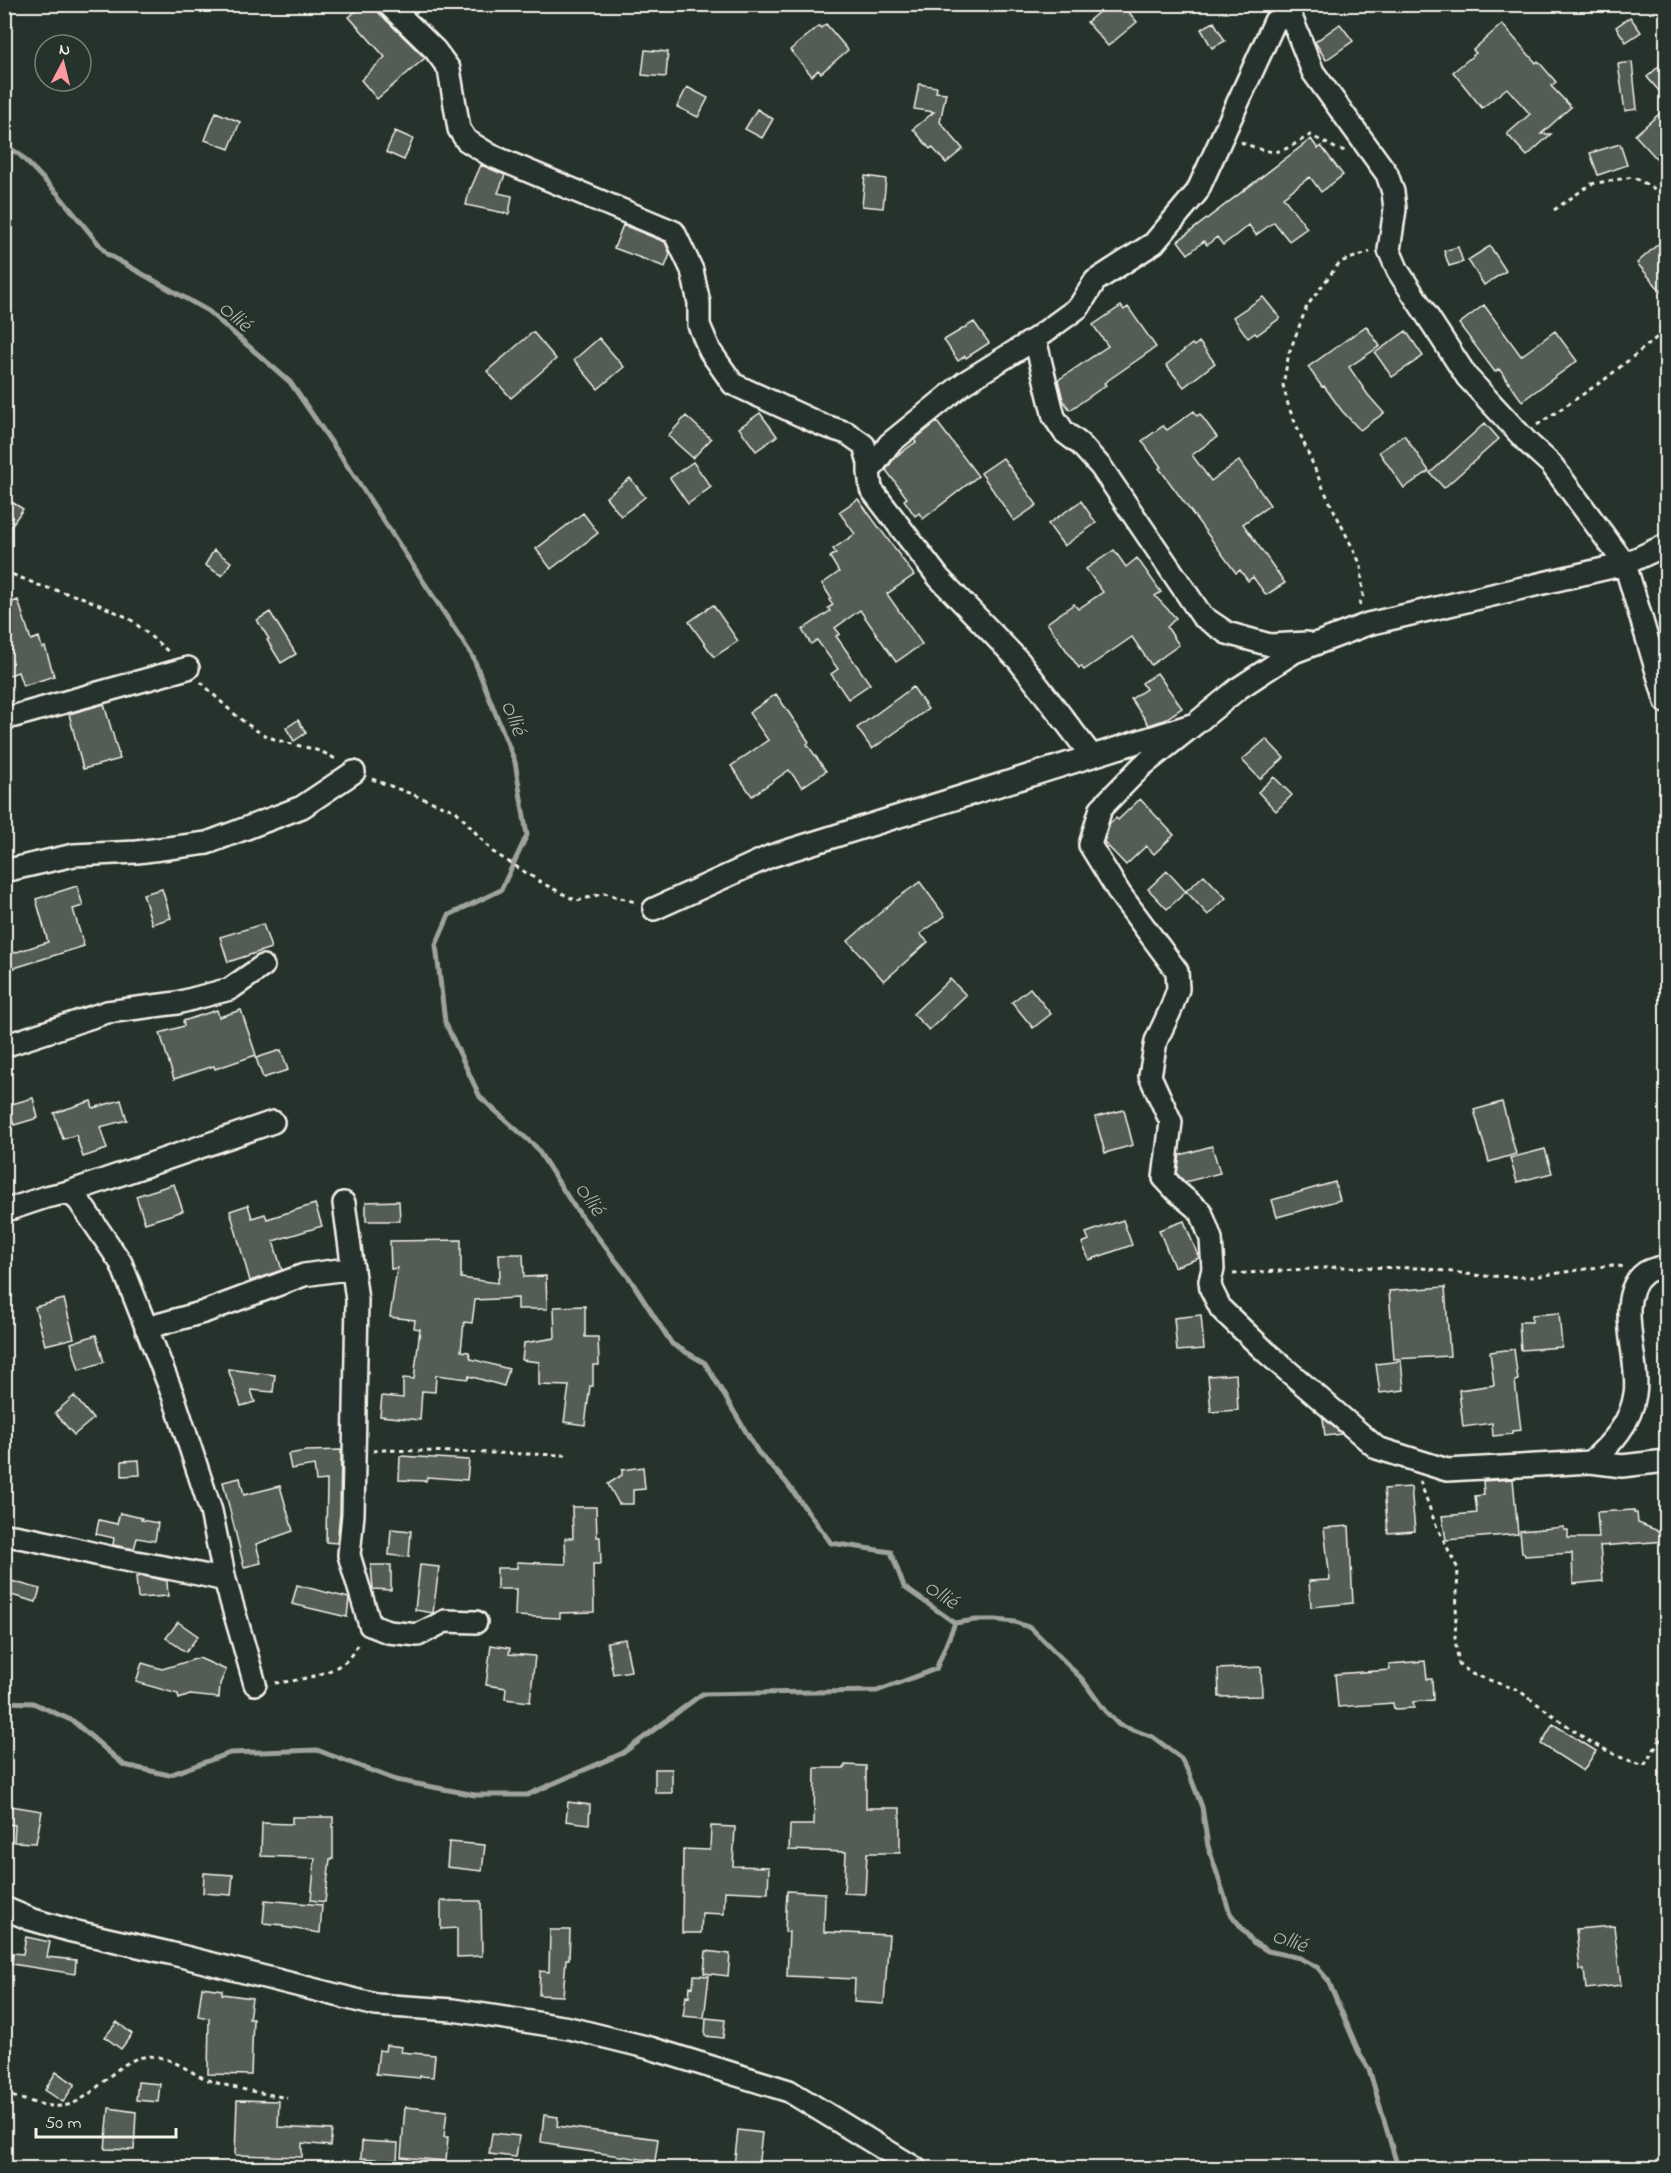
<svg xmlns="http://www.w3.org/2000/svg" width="1671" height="2173" viewBox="0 0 1671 2173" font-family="'Indie Flower',sans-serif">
<rect width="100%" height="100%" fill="#26332d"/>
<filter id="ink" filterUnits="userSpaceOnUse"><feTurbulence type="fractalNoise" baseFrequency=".0167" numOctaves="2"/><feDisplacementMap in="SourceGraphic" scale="12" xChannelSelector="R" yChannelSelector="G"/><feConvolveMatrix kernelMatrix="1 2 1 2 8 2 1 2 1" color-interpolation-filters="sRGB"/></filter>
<g filter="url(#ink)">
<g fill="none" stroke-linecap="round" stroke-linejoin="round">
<path stroke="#9fa39b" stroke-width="5" d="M4 145 19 154 58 194 107 254 208 311 290 382 349 468 473 657 515 762 527 835 501 890 449 915 436 945 445 1022 480 1097 536 1147 573 1205 630 1279 672 1344 705 1363 758 1452 786 1482 831 1543 891 1552 904 1587 955 1623 975 1620H997L1015 1622 1031 1628 1082 1679 1105 1711 1119 1725 1153 1737 1181 1758 1189 1773 1202 1807 1208 1846 1230 1913 1253 1942 1268 1951 1300 1958 1317 1967 1328 1980 1360 2055 1369 2069 1398 2168
M4 1702 33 1703 73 1721 124 1765 169 1775 230 1753 317 1750 396 1780 475 1795H527L623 1753 702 1694 877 1691 936 1669 955 1623"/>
</g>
<path fill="#525c55" stroke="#f4f1e8" stroke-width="1.5" d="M364 4H376L379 13 425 58 377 99 361 80 385 57 349 17Z
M1108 4H1122L1137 22 1108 46 1087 22Z
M1630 17 1641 32 1626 42 1616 27Z
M1214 22 1225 41 1212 48 1201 29Z
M826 24 848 50 821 73 818 70 812 76 790 50 819 26 821 28Z
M1340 24 1353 41 1326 60 1315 42Z
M1502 24 1536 63 1538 61 1556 82 1551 86 1571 107 1541 134H1551L1527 156 1507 134 1530 114 1507 88 1482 108 1453 72 1476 53 1473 50Z
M645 50 668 52 666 77 642 75Z
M1666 60V99L1647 77Z
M1632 62 1637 109 1625 111 1618 64Z
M919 84 937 87 936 92 946 93 940 122 963 149 946 163 932 147 930 149 913 129 934 112 914 109Z
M687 87 708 98 698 117 677 107Z
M1666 108V150L1657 159 1635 135Z
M757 109 773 119 762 138 745 129Z
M216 112 240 122 229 149 205 140Z
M395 131 413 139 404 160 386 152Z
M1311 139 1318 149 1321 146 1343 175 1321 192 1310 177 1283 197 1307 228 1289 241 1274 222 1256 235 1249 225 1223 245 1217 237 1207 245 1204 241 1188 254 1178 241Z
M1620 144 1627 165 1598 175 1590 153Z
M481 165 505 175 498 193 512 196 509 214 466 205 470 188H471Z
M865 176 886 179 883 208 862 206Z
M623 225 665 242 670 254 665 267 614 248Z
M1666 237V297L1637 263Z
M1490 246 1506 271 1484 285 1468 260Z
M1458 247 1463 262 1449 266 1444 251Z
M1263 297 1280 318 1257 335 1255 333 1248 338 1233 317Z
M1484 305 1521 356 1555 331 1577 361 1522 401 1499 369 1495 372 1459 324Z
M1121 306 1124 310 1128 307 1156 347 1104 383 1106 385 1070 410 1063 400 1058 380 1108 346 1093 325Z
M974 322 989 343 966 358 965 356 958 361 944 340Z
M1366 326 1380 346 1349 367 1368 395 1384 413 1360 430 1342 411 1324 386 1322 387 1308 367Z
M1406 331 1423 356 1392 377 1375 353Z
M533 332 556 359 511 398 487 371Z
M599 338 624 367 598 389 574 360Z
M1199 342 1215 363 1184 387 1166 365 1192 344 1194 346Z
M1194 411 1197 416 1200 414 1217 437 1192 455 1211 481 1239 461 1270 505 1243 524 1285 583 1266 595 1253 577 1248 581 1240 570 1236 573 1159 468 1161 467 1142 441 1163 426 1167 430Z
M760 413 777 436 756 451 739 428Z
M686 416 711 439 693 458 668 436Z
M937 422 978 476 923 519 919 513 915 516 904 500 907 498 886 470 895 457 916 442 914 440Z
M1485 423 1499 439 1444 488 1430 473Z
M1404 435 1429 471 1404 488 1379 452Z
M1003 458 1037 505 1014 521 981 473Z
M693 462 711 487 688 504 670 478Z
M630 478 645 497 621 516 606 497Z
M4 497 23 509 4 536Z
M858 499 914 575 887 594 922 644 896 662 860 610 835 628 840 634 836 636 870 684 848 699 831 674 838 669 817 640 811 644 802 630 830 611 828 608 833 605 829 600 831 598 822 584 839 572 830 557 836 553 833 549 855 534 839 512Z
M1081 501 1096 523 1064 546 1048 524Z
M583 513 598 533 551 569 536 549Z
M214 550 231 562 222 576 205 565Z
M1114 550 1126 567 1137 558 1161 592 1155 596 1176 618 1167 627 1179 645 1151 665 1132 637 1084 670 1081 666 1079 668 1047 623 1074 604 1078 609 1103 592 1086 569Z
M18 600 31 640 39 637 42 648 45 647 54 676 23 686 18 672 4 677V605Z
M713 605 738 641 714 657 689 622Z
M270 612 296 654 281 663 267 640 269 639 257 620Z
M1157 673 1182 708 1164 720 1149 725 1131 699 1146 689 1142 683Z
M913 687 928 709 872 749 857 728Z
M776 694 809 742 807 744 826 771 802 787 789 770 752 796 731 766 768 740 749 713Z
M104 704 120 759 83 769 69 714Z
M298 720 306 733 294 741 286 728Z
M1266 739 1284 758 1260 779 1242 760Z
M1274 777 1292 795 1276 811 1258 792Z
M1140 799 1174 835 1154 854 1146 846 1126 865 1104 842 1109 824 1116 818 1118 820Z
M1167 871 1186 892 1167 909 1148 889Z
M1204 875 1226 898 1208 915 1186 891Z
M920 882 945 916 920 934 928 942 884 981 848 941 897 898Z
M77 886 83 906 73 909 84 946 11 969 7 955 48 942 36 899Z
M162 889 171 918 152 924 143 894Z
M263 924 271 948 228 962 220 937Z
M950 979 966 995 929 1030 913 1014Z
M1030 988 1051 1014 1033 1028 1012 1002Z
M217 1010 219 1017 241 1010 256 1055 215 1069 214 1066 174 1079 160 1033 184 1026 183 1021Z
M281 1050 288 1070 263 1078 256 1058Z
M33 1098 38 1118 14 1125 8 1105Z
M121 1100 127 1120 100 1127 107 1149 83 1157 76 1135 63 1139 54 1113 91 1101 93 1108Z
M1502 1102 1516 1154 1489 1162 1474 1110Z
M1124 1110 1133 1145 1105 1153 1095 1117Z
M1212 1146 1220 1173 1185 1182 1177 1174 1180 1155Z
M1545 1149 1552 1173 1517 1182 1510 1158Z
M1335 1182 1340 1200 1277 1217 1272 1200Z
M174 1184 183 1211 145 1223 136 1196Z
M399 1201 400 1221H366V1202Z
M315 1204 322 1226 273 1241 282 1270 250 1281 230 1211 248 1205 252 1218 265 1214 267 1219Z
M1123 1220 1132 1245 1089 1260 1082 1243 1089 1240 1086 1233Z
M1184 1221 1199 1258 1174 1267 1159 1230Z
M461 1240V1278L498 1283V1277H500L499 1254H523L524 1277 546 1276 547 1309H518V1298L475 1300 472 1323 464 1322 461 1351 469 1352 471 1359 509 1369 504 1386 469 1376 468 1379 436 1375 435 1392 422 1391 420 1420 380 1416 382 1396 403 1398V1378L414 1379 420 1329 414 1328 415 1320 390 1317 397 1268 391 1269 390 1241Z
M1445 1287 1450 1356 1394 1359 1389 1291Z
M64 1299 74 1338 45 1345 35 1307Z
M585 1306V1337H598L599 1365H593V1386H590L585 1425 564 1422 569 1386 539 1385V1362L522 1360 524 1343 555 1338 554 1307Z
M1559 1313 1562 1347 1521 1350 1519 1322H1532V1315Z
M1201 1315 1204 1349 1177 1351 1174 1318Z
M96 1335 104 1362 79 1370 71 1343Z
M1514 1349 1518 1380 1515 1381 1521 1430 1512 1431V1434L1493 1436 1492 1423 1463 1427 1459 1390 1494 1385 1490 1352Z
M1401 1361 1404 1390 1380 1393 1376 1364Z
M228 1369 275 1375 273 1392 251 1390 255 1402 241 1406Z
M1236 1374 1238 1410 1211 1412 1208 1376Z
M74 1396 93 1419 74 1435 55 1413Z
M1323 1418 1342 1434 1325 1436Z
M341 1450 340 1513 337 1543 326 1542 327 1480 316 1481 314 1465 291 1469 288 1454 306 1451Z
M400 1456 469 1460 467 1480 427 1477 426 1481 399 1480Z
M139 1460 140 1475 122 1476V1461Z
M643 1467 645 1489 633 1490V1504H619L608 1484 622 1475V1470Z
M240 1478 244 1495 280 1486 293 1531 256 1544 261 1563 244 1567 223 1482Z
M1513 1479 1518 1534 1446 1540 1442 1516 1477 1513 1475 1496 1484 1495 1483 1481Z
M1411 1487 1415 1531 1388 1533 1384 1489Z
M572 1507H596L597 1537H600L601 1564H593L594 1612 560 1613V1618L515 1616 516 1589H497V1568H517V1562L566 1564 565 1538H573Z
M1634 1510V1513H1637L1638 1523 1666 1534V1541L1600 1546 1603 1581 1573 1584 1572 1553 1525 1556 1524 1553H1522L1520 1531 1564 1527V1530H1568V1538H1599L1597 1512Z
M120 1513 142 1518 141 1520 158 1523 155 1541 137 1538 134 1549 113 1545 114 1538 96 1534 99 1520 117 1524Z
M1349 1526 1353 1603 1311 1607 1309 1581 1330 1580 1324 1528Z
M391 1529 411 1531 409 1557 389 1555Z
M371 1565H391V1590L373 1589Z
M420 1565 439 1567 433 1613 415 1610Z
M143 1576 167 1581 168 1596 138 1598 136 1577Z
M4 1579 40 1589 36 1602 4 1593Z
M297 1585 349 1598 347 1617 292 1604Z
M178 1622 198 1636 186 1652 166 1638Z
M625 1639 631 1671 613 1674 607 1642Z
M491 1645 510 1648 509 1654 535 1656 530 1702 505 1699 506 1688 486 1685Z
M199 1658 226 1670 220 1684 219 1698 190 1695 179 1699 178 1694 136 1682 142 1663 162 1669Z
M1425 1661 1427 1679H1432L1433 1700 1413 1702 1414 1708 1394 1709 1393 1703 1338 1707 1335 1674 1390 1670 1389 1664Z
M1261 1667 1262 1696 1219 1697 1218 1669Z
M1553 1724 1596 1751 1583 1771 1541 1744Z
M845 1765 866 1766V1808H900V1853H867L865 1894 844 1893 846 1852 789 1850 790 1825H814L815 1768H845Z
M655 1769H672V1793H655Z
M568 1802 590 1805 589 1824 566 1821Z
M11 1806 42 1811 36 1843 14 1842 15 1825 8 1824Z
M292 1817H333V1859H330L325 1902 311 1900 315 1858 261 1856 262 1823 292 1824Z
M711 1826 735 1827 733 1866 769 1867 768 1893 725 1891 724 1914 702 1913 701 1933H682L683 1849 710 1850Z
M449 1842 485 1845 482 1871 447 1867Z
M204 1873 233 1875 231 1895 203 1893Z
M787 1891 825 1893 824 1932 889 1935 884 2004 854 2002 855 1979 787 1976 789 1932H785Z
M265 1900 322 1905 320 1933 283 1927V1925L263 1923Z
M441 1901H481L482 1956 457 1957V1928L441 1929Z
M1614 1926 1621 1985 1586 1989 1584 1970H1580L1576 1929Z
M550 1930H570L569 1959H566L563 1996 539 1995 540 1971 549 1972Z
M26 1937 50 1942 47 1957 76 1960 75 1974 12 1964 13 1953 23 1954Z
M706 1951 730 1954 728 1976 704 1973Z
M694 1975 709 1976 704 2018 683 2016 686 1996 689 1997 690 1986 693 1987Z
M202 1987 222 1990V1994L252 1998 249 2019H253L251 2075 208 2074 209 2018 198 2016Z
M706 2018 725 2020 723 2038 705 2036Z
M117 2022 132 2034 121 2049 105 2037Z
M386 2045 402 2047 401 2052 435 2055 433 2077 420 2076V2078L376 2074 379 2050 385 2051Z
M56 2072 75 2084 63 2102 45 2090Z
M138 2082 160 2084 158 2102 136 2100Z
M237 2100 279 2101 278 2127 332 2130 330 2146 302 2143V2157L235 2155Z
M405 2107 447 2111 444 2137H448L446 2161 401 2157Z
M109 2108 136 2112 134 2150 105 2149Z
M544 2115 558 2117 557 2126 658 2139 655 2161 558 2147V2145L541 2142Z
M738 2130 762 2133 758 2168 734 2166Z
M492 2133 519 2136 516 2157 489 2154Z
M362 2141 398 2143 397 2161 361 2158Z"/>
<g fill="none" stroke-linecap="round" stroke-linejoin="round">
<defs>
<path id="minor" d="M388 4 435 50 449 69 459 129 466 140 490 155 674 232 692 270 699 303V325L710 351 733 384 822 425 847 433 864 445 869 463V472
M1288 9 1313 72 1387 174 1393 192 1395 209 1389 250 1398 271 1467 377 1528 443 1551 464 1625 564 1666 702
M1035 339 1054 417 1064 432 1080 444 1101 467 1202 616 1227 633 1270 645 1307 643
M4 719 188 668
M1195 724 1142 766 1101 808 1090 845 1120 894 1177 971 1178 989 1171 1009 1156 1041 1150 1076 1171 1122 1164 1178 1176 1191 1201 1212 1211 1239 1213 1269 1210 1281 1211 1289 1221 1309 1267 1353 1377 1448 1447 1470 1591 1462 1622 1466 1666 1461
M1091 755 1019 661 939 578 871 489 869 472 889 444 964 383 1035 339 1079 307 1095 281 1154 243 1197 192 1275 21 1292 4
M4 871 74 855 137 852 207 843 302 807 354 772
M654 909 771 856 1195 724 1239 688 1294 652 1368 624 1625 564 1666 545
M4 1046 107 1012 177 1003 230 989 263 966
M69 1192 79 1201 121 1263 174 1398 211 1511 225 1580 255 1684
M344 1203 357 1300 353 1514 349 1555 370 1625 388 1632 418 1635 445 1621 476 1622
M4 1211 46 1197 69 1192 273 1122
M146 1328 204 1312 304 1275 353 1268
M1591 1462C1612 1443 1631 1423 1635 1394 1641 1361 1612 1297 1645 1273 1650 1269 1660 1268 1666 1266
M4 1535C42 1539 78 1551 114 1558 152 1565 188 1571 225 1580
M4 1908 30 1919 68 1930 169 1953 376 2005 453 2010 569 2028 650 2048 789 2091 915 2168"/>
</defs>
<use href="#minor" stroke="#f4f1e8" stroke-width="26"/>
<path stroke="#f4f1e8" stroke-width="3" stroke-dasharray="4.5 4.5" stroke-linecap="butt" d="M1241 142C1277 157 1278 154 1310 135L1337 149 1347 151
M1554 210 1591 184 1633 177 1666 195
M1537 425 1604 380 1666 330
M4 571 41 586 84 598 129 618 170 653
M1359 605 1363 596 1361 565 1323 488 1289 408 1283 385 1289 353 1307 306 1340 262 1370 252
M201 682C219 700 243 725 267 736 290 747 317 745 338 761
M372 779 456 811 493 852 544 884 577 901 604 893 635 902
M1233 1274 1338 1267 1422 1268 1482 1276 1532 1277 1612 1265 1624 1267
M373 1451 384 1450 566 1455
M1420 1481 1435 1523 1458 1569 1455 1639 1459 1664 1472 1674 1518 1690 1590 1742 1620 1757 1644 1766 1666 1730
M275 1683C297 1681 327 1675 345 1662 351 1657 355 1648 359 1642
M4 2094C20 2098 37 2105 53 2106 91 2110 109 2063 143 2057 168 2052 190 2074 211 2081 236 2089 262 2093 287 2098"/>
<use href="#minor" stroke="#26332d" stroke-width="21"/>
</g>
</g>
<g text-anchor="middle" stroke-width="5" stroke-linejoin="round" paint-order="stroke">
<g font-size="22" font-style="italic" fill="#bcbdb5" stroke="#26332d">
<text transform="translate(236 315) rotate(40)" y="8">Ollié</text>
<text transform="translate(515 717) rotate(68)" y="8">Ollié</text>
<text transform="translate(591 1198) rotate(55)" y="8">Ollié</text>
<text transform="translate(942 1593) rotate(33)" y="8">Ollié</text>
<text transform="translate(1290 1939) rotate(19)" y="8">Ollié</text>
</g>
</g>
<rect width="1671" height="2173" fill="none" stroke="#26332d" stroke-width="24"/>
<rect x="12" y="12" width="1647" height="2149" fill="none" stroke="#f4f1e8" stroke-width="2" filter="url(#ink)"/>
<g transform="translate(63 63) rotate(7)"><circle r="28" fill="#26332d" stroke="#787f78" stroke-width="1.5"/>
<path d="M0-4.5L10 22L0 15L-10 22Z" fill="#ff9aa2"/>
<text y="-9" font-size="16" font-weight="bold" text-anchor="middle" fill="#f4f1e8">N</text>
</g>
<path d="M36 2128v9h140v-9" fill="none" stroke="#f4f1e8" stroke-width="3"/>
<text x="45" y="2128" font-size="18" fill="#f4f1e8" stroke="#26332d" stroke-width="4.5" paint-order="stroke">50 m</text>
</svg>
